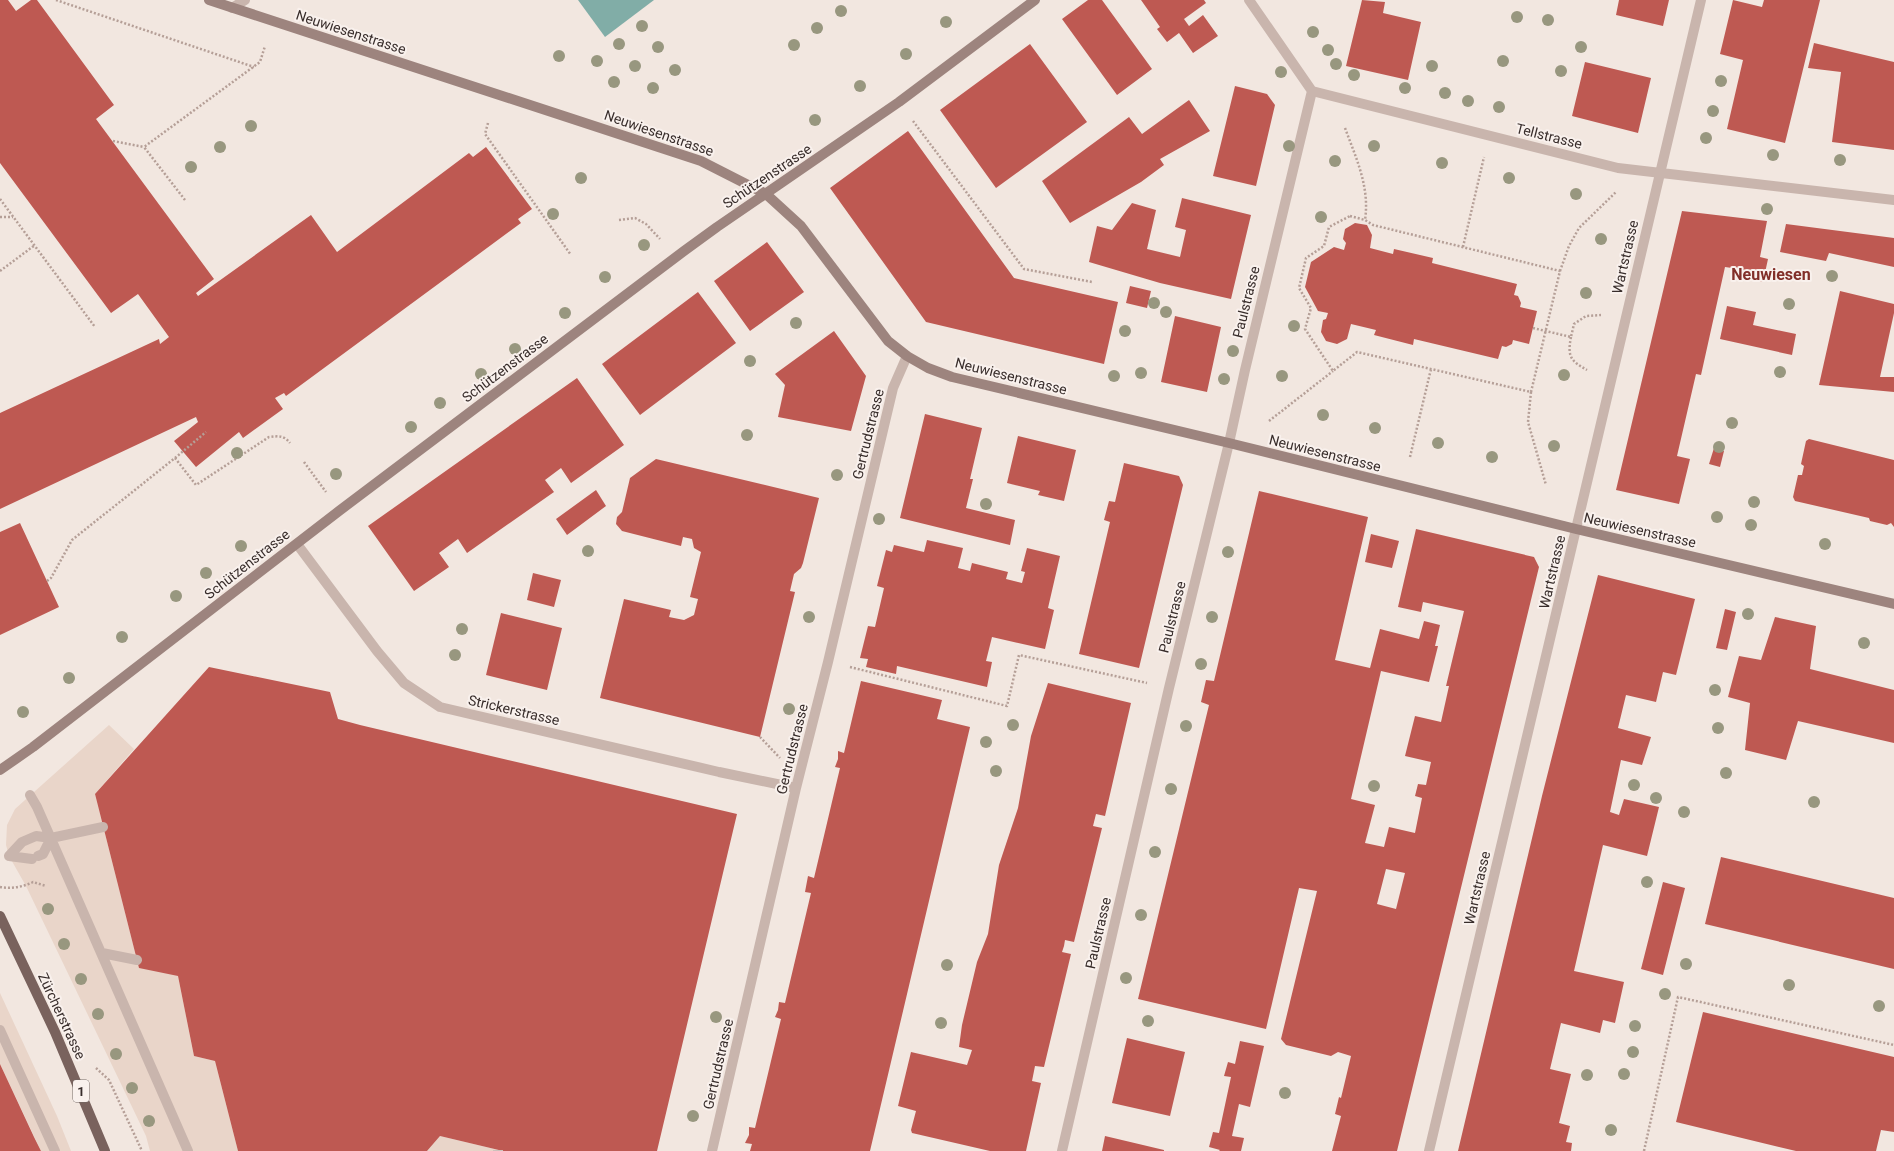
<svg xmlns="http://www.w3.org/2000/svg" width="1894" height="1151" viewBox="0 0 1894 1151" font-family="Roboto,sans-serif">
<rect width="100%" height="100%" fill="#f2e7e0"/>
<path fill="#e9d5c9" d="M109 725 134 749 95 794 137 960 178 976 194 1056 215 1061 238 1151H150L146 1136 26 886 9 856 6 845 7 825 15 809Z
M0 993 57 1116 71 1151H41L0 1064Z
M440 1136 503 1151H427Z"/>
<path fill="#81ada7" d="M578 0H654L605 37Z"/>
<path fill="#be5952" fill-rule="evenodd" d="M0 0H8L16 11 31 0H37L114 105 96 119 214 279 196 293 198 296 311 215 337 252 469 153 473 157 486 147 532 209 518 219 521 223 286 396 284 393 275 398 283 409 243 438 239 432 196 467 174 441 198 422 196 417 0 509V413L159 339 160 344 169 337 138 294 111 313 0 163Z
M1088 0H1102L1152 69 1117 95 1062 19Z
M1141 0H1204L1206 3 1184 19 1189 26 1203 15 1218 36 1193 53 1179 33 1167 42 1157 29 1160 27Z
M1362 0 1385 2 1383 13 1421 22 1408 80 1346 66Z
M1619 0H1669L1663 26 1616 15Z
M1733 0 1762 7 1764 0H1820L1785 143 1727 129 1743 60 1720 54Z
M1814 43 1894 62V150L1832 142 1841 72 1808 68Z
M1030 44 1087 122 996 188 940 110Z
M1585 62 1651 78 1638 133 1572 116Z
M1235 86 1267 94 1275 105 1256 186 1213 176Z
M1189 100 1210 131 1160 159 1164 165 1141 182 1070 223 1042 181 1129 117 1142 134Z
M908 131 1014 278 1118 302 1104 364 926 322 830 188Z
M1182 198 1251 215 1231 299 1160 283 1089 262 1097 226 1112 230 1132 203 1156 210 1147 249 1180 257 1186 230 1175 227Z
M1682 211 1767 221 1760 257 1768 259 1763 282 1738 276 1739 269 1725 267 1701 375 1696 374 1677 456 1690 459 1679 504 1616 490Z
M1355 223 1367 225 1372 235 1370 248 1393 254 1394 249 1433 258 1432 263 1517 284 1514 295 1518 296 1521 303 1520 307 1537 311 1529 344 1513 340 1512 344 1506 347 1502 346 1498 359 1414 339 1413 345 1374 335 1376 330 1351 324 1347 339 1337 344 1326 341 1321 332 1323 320 1326 319 1328 313 1318 311 1305 287 1311 262 1334 247 1344 250 1346 243 1343 239 1345 229Z
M1786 224 1894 238V267L1829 253 1826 261 1780 252Z
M767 242 804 292 750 331 714 281Z
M1130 286 1151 291 1147 308 1126 303Z
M1840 291 1894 304V313L1880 377H1894V392L1819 385Z
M698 292 736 343 640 415 602 364Z
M1727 306 1756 312 1753 325 1796 334 1792 355 1720 339Z
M1175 316 1221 327 1207 392 1161 382Z
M834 331 866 376 851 431 778 417 785 385 775 374Z
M577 378 624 445 571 483 561 468 545 480 554 492 467 553 458 539 439 553 449 567 414 591 368 526Z
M925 414 982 428 970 479H973L966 508 1015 520 1010 545 900 518Z
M1018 436 1076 450 1064 501 1038 495 1040 491 1007 483Z
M1809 439 1894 460V527L1891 523 1887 525 1870 521 1869 518 1795 501 1793 497 1798 475H1802L1804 466 1801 464 1806 441Z
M1714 448 1724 451 1720 467 1709 464Z
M656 459 819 498 803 563 801 568 794 574 790 591 795 592 760 737 600 698 624 599 671 610 669 617 684 620 694 615 698 599 690 597 701 552 694 548 692 539 683 537 681 546 622 531 616 524 617 517 622 512 630 478Z
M1124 463 1179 476 1183 485 1139 668 1079 654 1110 522 1104 520 1109 501 1115 502Z
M596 490 606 506 567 535 556 519Z
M1259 491 1368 517 1335 660 1370 668 1380 629 1419 639 1424 621 1440 625 1435 646H1438L1429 682 1381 671 1351 799 1375 805 1365 843 1384 847 1389 827 1415 833 1422 798 1415 796 1418 784 1426 785 1431 762 1405 756 1415 716 1441 722 1449 686H1446L1464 611 1423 602 1421 612 1398 607 1416 529 1534 557 1539 567 1397 1151H1332L1341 1116 1335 1114 1339 1097 1341 1098 1351 1056 1338 1052 1331 1056 1286 1045 1281 1039 1317 891 1299 888 1266 1029 1138 999 1209 705 1201 702 1206 680 1214 681ZM1386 869 1405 873 1396 909 1377 904Z
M20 523 59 607 0 635V532Z
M1371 534 1399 541 1392 568 1365 562Z
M927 540 963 548 958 568 970 571 972 563 1008 572 1006 579 1022 583 1025 572 1021 571 1027 548 1060 556 1048 608 1054 610 1045 649 992 637 986 661 992 662 987 687 897 666 896 674 866 667 868 659 860 658 868 626 875 627 884 588 877 586 886 550 892 552 894 545 924 552Z
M533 573 561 580 554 607 527 600Z
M1598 575 1695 599 1676 675 1663 672 1656 702 1626 695 1618 728 1651 737 1642 765 1621 760 1610 812 1619 815 1624 799 1659 807 1647 856 1603 845 1574 971 1624 982 1615 1023 1603 1020 1600 1033 1561 1023 1550 1069 1571 1074 1559 1123 1570 1126 1566 1142 1572 1143 1571 1151H1458L1542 796Z
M1725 609 1736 612 1727 650 1716 648Z
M501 613 562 628 547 690 486 675Z
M1775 617 1816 626 1810 669 1894 690V743L1798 721 1786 760 1745 750 1750 703 1728 697 1739 656 1761 660Z
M209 667 330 692 338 719 360 725 737 814 657 1151H503L440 1136 427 1151H238L215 1061 194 1056 178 976 139 968 95 794Z
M861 681 942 700 937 719 970 727 870 1151H750L752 1144 745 1143 749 1135V1127L755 1128 781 1019 775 1017 778 1010 779 1002 785 1003 811 893 805 892 808 876 814 878 840 768 835 767 838 759V751L844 753Z
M1048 683 1131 703 1105 816 1096 814 1093 826 1102 828 1074 942 1065 940 1064 946 1062 952 1071 954 1044 1067 1035 1066 1032 1081 1041 1083 1026 1151H990L912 1133 911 1130 916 1111 898 1106 911 1052 967 1065 972 1050 959 1047 962 1025 977 962 988 934 999 865 1018 808 1031 736Z
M1721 857 1894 898V969L1705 924Z
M1663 882 1685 888 1663 975 1641 969Z
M1703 1012 1894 1057V1132L1881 1130 1876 1151H1796L1676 1122Z
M1127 1038 1185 1052 1170 1116 1112 1103Z
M1240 1041 1264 1046 1250 1107 1239 1104 1232 1136 1244 1138 1241 1151H1219L1220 1150 1209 1147 1213 1132 1219 1133 1231 1077 1224 1076 1228 1062 1235 1064Z
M0 1064 34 1137 41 1151H0Z
M1105 1136 1164 1150V1151H1102Z"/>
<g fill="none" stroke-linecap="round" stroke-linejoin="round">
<path stroke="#cdc2bc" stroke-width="10" stroke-dasharray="10 5" stroke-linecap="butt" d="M498 1151V1150"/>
<path stroke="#b59f97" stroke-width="2.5" stroke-dasharray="2 2" stroke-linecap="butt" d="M56 0 254 67
M913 121 1024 269 1092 282
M488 123 485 134 571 255
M1345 128C1356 158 1370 187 1365 220
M113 141 144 147
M0 199 95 327
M185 200 144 147 260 62 265 46
M1350 216 1365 220 1373 225 1560 271 1531 392 1357 352 1333 371 1305 329 1311 308 1299 288 1306 258 1324 246 1329 227Z
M0 217H13
M619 220 635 218 646 224 660 239
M1463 247 1484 157
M0 271 35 245
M1560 271 1569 246 1579 228 1616 192
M1533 328 1571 337 1574 324 1586 316 1601 315
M1571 337C1567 357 1571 361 1587 370
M1531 392 1528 422 1546 485
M1269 421 1333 371
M1410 457 1431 369
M175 458 206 432
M304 462 326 492
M47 581 51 578 72 540 175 458 196 485 269 437C278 436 284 435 290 443
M850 667 1007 706 1019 655 1147 683
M760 737 780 758
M0 887C11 889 23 887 33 882L46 886
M96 1068 109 1080 142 1151
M1644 1151 1678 997 1894 1045"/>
<path stroke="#c9b5ad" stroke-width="10" d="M232 8 245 0"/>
<path stroke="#c9b5ad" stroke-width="10" d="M1249 0 1312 91 1618 168 1894 200
M297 544 377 651 404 683 440 707 719 772 796 788
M30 795 37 807 188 1151
M9 856 22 842 36 836 51 838 103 827
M9 856 32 859
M38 856 43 854 51 838
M102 953 137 960
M0 1030 55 1151
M712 1151 796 788 828 662 893 388 907 356
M1062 1151 1169 688 1229 443 1245 370 1312 91
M1429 1151 1701 0"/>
<path stroke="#9d847e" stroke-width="10" d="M209 0 701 161 766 194 801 226 888 341 907 356 928 368 952 377 1229 443 1576 529 1894 604
M0 770 33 747 339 511 684 251 717 227 899 102 1035 0"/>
<path stroke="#79625d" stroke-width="10" d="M0 916 55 1032 105 1151"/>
</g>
<g fill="#98977f">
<circle cx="841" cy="11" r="6"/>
<circle cx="1517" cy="17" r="6"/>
<circle cx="1548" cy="20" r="6"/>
<circle cx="946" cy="22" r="6"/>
<circle cx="642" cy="26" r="6"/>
<circle cx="817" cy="28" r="6"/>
<circle cx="1313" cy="32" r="6"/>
<circle cx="619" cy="44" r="6"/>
<circle cx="794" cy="45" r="6"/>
<circle cx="658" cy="47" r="6"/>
<circle cx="1581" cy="47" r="6"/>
<circle cx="1328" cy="50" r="6"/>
<circle cx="906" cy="54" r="6"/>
<circle cx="559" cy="56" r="6"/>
<circle cx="597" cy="61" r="6"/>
<circle cx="1503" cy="61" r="6"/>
<circle cx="1336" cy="64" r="6"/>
<circle cx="635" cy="66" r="6"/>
<circle cx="1432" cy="66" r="6"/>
<circle cx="675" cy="70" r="6"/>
<circle cx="1561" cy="71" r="6"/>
<circle cx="1281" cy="72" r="6"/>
<circle cx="1354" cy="75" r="6"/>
<circle cx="1721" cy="81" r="6"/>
<circle cx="614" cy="82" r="6"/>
<circle cx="860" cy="86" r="6"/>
<circle cx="653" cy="88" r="6"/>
<circle cx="1405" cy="88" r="6"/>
<circle cx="1445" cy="93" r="6"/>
<circle cx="1468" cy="101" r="6"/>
<circle cx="1499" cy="107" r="6"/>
<circle cx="1713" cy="111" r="6"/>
<circle cx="815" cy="120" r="6"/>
<circle cx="251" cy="126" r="6"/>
<circle cx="1706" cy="138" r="6"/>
<circle cx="1289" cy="146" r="6"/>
<circle cx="1374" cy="146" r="6"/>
<circle cx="220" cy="147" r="6"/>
<circle cx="1773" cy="155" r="6"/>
<circle cx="1840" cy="160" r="6"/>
<circle cx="1335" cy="161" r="6"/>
<circle cx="1442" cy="163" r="6"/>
<circle cx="191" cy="167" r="6"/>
<circle cx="581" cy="178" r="6"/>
<circle cx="1509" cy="178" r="6"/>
<circle cx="1576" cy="194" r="6"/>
<circle cx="1767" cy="209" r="6"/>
<circle cx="553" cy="214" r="6"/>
<circle cx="1321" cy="217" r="6"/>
<circle cx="1601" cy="239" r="6"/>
<circle cx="644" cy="245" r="6"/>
<circle cx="1832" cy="276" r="6"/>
<circle cx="605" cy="277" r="6"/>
<circle cx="1586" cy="293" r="6"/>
<circle cx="1154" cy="303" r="6"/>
<circle cx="1789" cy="304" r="6"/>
<circle cx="1166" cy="312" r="6"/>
<circle cx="565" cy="313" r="6"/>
<circle cx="796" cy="323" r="6"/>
<circle cx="1294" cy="326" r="6"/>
<circle cx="1125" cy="331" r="6"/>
<circle cx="515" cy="349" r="6"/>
<circle cx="1233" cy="351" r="6"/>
<circle cx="750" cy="361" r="6"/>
<circle cx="1780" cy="372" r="6"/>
<circle cx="1141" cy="373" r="6"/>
<circle cx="481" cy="374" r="6"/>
<circle cx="1564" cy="375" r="6"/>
<circle cx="1114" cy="376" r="6"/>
<circle cx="1282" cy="376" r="6"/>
<circle cx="1224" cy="379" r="6"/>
<circle cx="440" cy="403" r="6"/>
<circle cx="1323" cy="415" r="6"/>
<circle cx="1732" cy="423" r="6"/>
<circle cx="411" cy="427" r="6"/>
<circle cx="1375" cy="428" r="6"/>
<circle cx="747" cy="435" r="6"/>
<circle cx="1438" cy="443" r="6"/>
<circle cx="1554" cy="446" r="6"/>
<circle cx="1719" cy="447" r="6"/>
<circle cx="237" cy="453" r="6"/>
<circle cx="1492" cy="457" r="6"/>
<circle cx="336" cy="474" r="6"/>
<circle cx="837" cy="475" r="6"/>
<circle cx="1754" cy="502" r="6"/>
<circle cx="986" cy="504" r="6"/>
<circle cx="1717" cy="517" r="6"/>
<circle cx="879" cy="519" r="6"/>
<circle cx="1751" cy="525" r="6"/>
<circle cx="1825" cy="544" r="6"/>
<circle cx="241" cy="546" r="6"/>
<circle cx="588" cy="551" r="6"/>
<circle cx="1228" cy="552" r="6"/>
<circle cx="206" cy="573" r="6"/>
<circle cx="176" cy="596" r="6"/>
<circle cx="1748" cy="614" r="6"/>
<circle cx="809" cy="617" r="6"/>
<circle cx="1212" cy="617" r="6"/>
<circle cx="462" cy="629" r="6"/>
<circle cx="122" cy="637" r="6"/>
<circle cx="1864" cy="643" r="6"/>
<circle cx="455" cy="655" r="6"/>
<circle cx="1201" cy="664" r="6"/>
<circle cx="69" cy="678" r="6"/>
<circle cx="1715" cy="690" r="6"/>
<circle cx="789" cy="709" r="6"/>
<circle cx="23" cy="712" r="6"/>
<circle cx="1013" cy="725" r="6"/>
<circle cx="1186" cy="726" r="6"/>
<circle cx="1718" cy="728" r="6"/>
<circle cx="986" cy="742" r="6"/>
<circle cx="996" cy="771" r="6"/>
<circle cx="1726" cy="773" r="6"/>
<circle cx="1634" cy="785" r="6"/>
<circle cx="1374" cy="786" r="6"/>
<circle cx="1171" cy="789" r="6"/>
<circle cx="1656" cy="798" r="6"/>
<circle cx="1814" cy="802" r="6"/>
<circle cx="1684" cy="812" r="6"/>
<circle cx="1155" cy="852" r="6"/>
<circle cx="1647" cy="882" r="6"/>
<circle cx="48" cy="909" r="6"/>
<circle cx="1141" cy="915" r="6"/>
<circle cx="64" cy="944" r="6"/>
<circle cx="1686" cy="964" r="6"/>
<circle cx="947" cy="965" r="6"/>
<circle cx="1126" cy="978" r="6"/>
<circle cx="81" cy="979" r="6"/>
<circle cx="1789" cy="985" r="6"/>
<circle cx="1665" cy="994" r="6"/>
<circle cx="1879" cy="1006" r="6"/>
<circle cx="98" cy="1014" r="6"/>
<circle cx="716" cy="1017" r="6"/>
<circle cx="1148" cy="1021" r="6"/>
<circle cx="941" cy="1023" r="6"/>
<circle cx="1635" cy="1026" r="6"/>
<circle cx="1633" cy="1052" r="6"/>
<circle cx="116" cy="1054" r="6"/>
<circle cx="1624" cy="1074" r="6"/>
<circle cx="1587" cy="1075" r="6"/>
<circle cx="132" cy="1088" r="6"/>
<circle cx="1285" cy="1093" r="6"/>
<circle cx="693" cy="1116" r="6"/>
<circle cx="149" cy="1121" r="6"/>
<circle cx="1611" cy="1130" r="6"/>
</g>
<g text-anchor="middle" stroke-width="4" stroke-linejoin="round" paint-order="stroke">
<rect fill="#f9f1ed" stroke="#726865" stroke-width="1" x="73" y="1080" width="16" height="22" rx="3"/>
<g font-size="13" font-weight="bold" fill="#382d2b">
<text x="81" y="1096">1</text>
</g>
<g font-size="14" fill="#382d2b" stroke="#f9f1ed">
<text transform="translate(351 32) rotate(18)" y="5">Neuwiesenstrasse</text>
<text transform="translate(659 133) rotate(19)" y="5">Neuwiesenstrasse</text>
<text transform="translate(1549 136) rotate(14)" y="5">Tellstrasse</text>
<text transform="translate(767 176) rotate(-34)" y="5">Schützenstrasse</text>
<text transform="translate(1625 257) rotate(-77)" y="5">Wartstrasse</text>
<text transform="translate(1246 302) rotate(-76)" y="5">Paulstrasse</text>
<text transform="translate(505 368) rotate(-37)" y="5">Schützenstrasse</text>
<text transform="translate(1011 376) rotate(14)" y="5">Neuwiesenstrasse</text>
<text transform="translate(868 434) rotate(-76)" y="5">Gertrudstrasse</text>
<text transform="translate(1325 453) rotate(14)" y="5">Neuwiesenstrasse</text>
<text transform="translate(1640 530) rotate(13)" y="5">Neuwiesenstrasse</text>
<text transform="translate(247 564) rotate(-38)" y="5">Schützenstrasse</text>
<text transform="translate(1552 572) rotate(-77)" y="5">Wartstrasse</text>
<text transform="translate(1172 617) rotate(-76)" y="5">Paulstrasse</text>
<text transform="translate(514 710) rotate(13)" y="5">Strickerstrasse</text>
<text transform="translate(792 749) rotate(-76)" y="5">Gertrudstrasse</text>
<text transform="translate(1477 888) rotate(-77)" y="5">Wartstrasse</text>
<text transform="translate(1098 933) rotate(-77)" y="5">Paulstrasse</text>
<text transform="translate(62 1016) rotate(65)" y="5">Zürcherstrasse</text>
<text transform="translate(718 1064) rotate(-77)" y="5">Gertrudstrasse</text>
</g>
<g font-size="16" font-weight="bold" fill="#822f29" stroke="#f9f1ed">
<text x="1771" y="280">Neuwiesen</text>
</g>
</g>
</svg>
